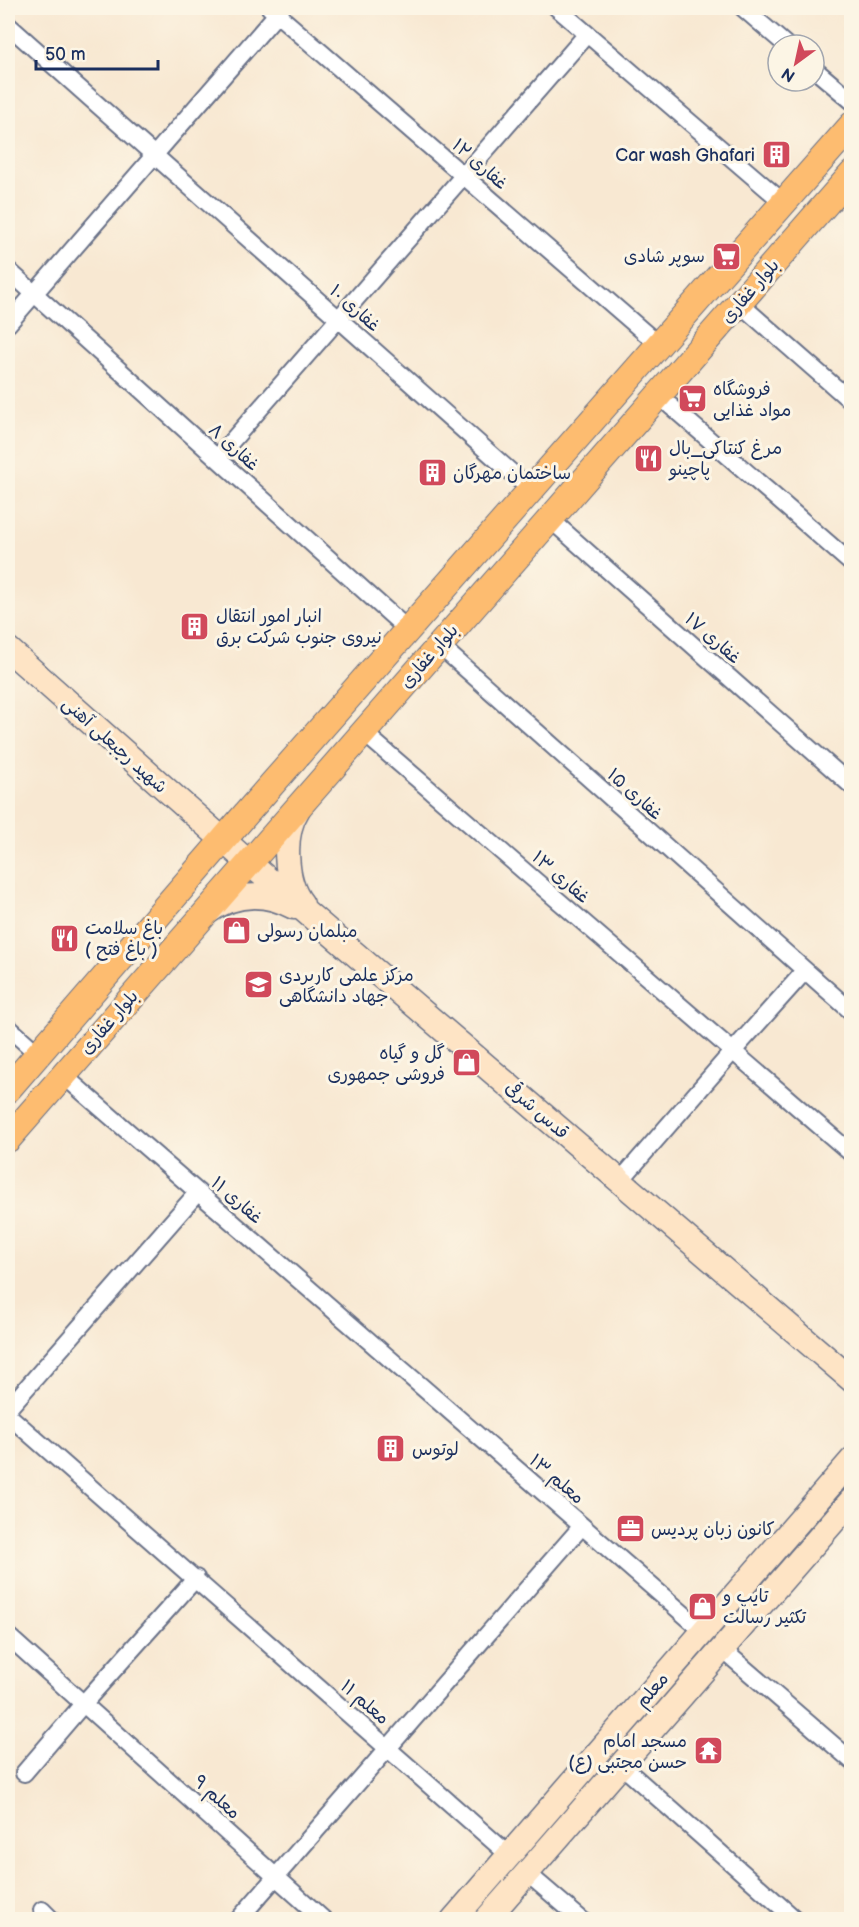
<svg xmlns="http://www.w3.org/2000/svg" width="859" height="1927" viewBox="0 0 859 1927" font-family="'Balsamiq Sans','Playpen Sans Arabic',sans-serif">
<rect width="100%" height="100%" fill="#fcf5e5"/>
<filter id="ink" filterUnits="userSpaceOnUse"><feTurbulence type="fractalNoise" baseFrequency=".0167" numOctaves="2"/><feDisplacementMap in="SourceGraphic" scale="12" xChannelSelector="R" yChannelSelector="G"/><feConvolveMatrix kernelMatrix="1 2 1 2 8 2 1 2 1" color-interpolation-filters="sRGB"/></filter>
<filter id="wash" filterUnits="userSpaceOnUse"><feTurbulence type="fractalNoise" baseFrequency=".008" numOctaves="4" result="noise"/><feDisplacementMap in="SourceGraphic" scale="24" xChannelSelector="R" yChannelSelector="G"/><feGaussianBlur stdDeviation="1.35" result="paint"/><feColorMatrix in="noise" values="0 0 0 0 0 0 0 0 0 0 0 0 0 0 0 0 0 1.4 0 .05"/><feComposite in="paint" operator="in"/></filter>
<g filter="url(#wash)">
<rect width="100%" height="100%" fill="#f8e8d2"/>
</g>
<g filter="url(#ink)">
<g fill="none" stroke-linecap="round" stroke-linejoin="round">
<defs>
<path id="street" d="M270 8 659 345
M557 8 784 203
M743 8 786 45
M8 25 531 490
M814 69 852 101
M8 270 408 630
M739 303 852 402
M8 324 282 8
M658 395 852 564
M217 458 587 34
M550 519 852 786
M439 645 852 1012
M363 732 852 1154
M8 1027 38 1054
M63 1075 703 1631
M620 1181 733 1051 804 972
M8 1409 198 1192
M8 1415 509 1855
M8 1636 324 1920
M722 1649 852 1761
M621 1765 796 1920
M24 1773 83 1704 196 1578
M527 1873 582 1920
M42 1910 52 1920
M238 1920 582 1526"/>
<path id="secondary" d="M8 649 249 863 852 1380
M298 809C282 833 284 882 302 904
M206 913C233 893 264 891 294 907
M453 1920 852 1460
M486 1920 852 1500"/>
<path id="primary" d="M8 1089 251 808 852 125
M8 1139 852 174"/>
</defs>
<use href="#street" stroke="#687087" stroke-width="20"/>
<use href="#secondary" stroke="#687087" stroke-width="27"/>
<use href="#primary" stroke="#687087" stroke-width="28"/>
<use href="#street" stroke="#fff" stroke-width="16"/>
<use href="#secondary" stroke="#fee4c5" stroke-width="24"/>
<use href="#primary" stroke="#fdbc6f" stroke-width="26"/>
</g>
</g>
<defs>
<symbol id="building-square" viewBox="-11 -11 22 22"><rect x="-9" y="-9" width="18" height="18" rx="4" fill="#d1495b" stroke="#fcf5e5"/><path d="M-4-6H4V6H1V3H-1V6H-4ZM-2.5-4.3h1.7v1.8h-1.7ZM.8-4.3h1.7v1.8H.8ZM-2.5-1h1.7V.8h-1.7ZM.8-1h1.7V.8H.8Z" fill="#fff"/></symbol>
<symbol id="supermarket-square" viewBox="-11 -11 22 22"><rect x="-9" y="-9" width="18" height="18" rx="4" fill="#d1495b" stroke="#fcf5e5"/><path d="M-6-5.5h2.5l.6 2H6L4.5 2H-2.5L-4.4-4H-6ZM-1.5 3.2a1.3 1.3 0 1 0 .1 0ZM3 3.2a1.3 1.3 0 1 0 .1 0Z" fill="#fff"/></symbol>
<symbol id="restaurant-square" viewBox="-11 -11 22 22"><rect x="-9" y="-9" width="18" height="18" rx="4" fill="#d1495b" stroke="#fcf5e5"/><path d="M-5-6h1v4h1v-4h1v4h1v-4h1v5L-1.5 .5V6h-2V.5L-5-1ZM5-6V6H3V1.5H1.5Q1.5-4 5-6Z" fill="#fff"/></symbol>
<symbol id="shop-square" viewBox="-11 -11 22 22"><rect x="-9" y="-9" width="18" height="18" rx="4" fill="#d1495b" stroke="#fcf5e5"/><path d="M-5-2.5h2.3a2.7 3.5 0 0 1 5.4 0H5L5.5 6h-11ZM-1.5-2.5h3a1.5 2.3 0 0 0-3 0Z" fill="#fff"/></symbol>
<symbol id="university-square" viewBox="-11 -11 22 22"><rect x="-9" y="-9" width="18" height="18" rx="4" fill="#d1495b" stroke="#fcf5e5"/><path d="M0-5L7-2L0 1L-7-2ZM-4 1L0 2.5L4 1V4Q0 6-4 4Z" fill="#fff"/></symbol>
<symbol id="office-square" viewBox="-11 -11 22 22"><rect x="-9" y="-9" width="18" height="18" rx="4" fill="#d1495b" stroke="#fcf5e5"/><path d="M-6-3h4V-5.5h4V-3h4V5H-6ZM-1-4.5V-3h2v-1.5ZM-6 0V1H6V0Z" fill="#fff"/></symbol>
<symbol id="temple-square" viewBox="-11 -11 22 22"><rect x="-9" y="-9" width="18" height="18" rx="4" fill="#d1495b" stroke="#fcf5e5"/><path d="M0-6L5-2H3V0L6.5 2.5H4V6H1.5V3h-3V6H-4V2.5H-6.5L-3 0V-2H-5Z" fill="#fff"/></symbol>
</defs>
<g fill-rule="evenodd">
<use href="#building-square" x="760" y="138" width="33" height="33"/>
<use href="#supermarket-square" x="710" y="240" width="33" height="33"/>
<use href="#supermarket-square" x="676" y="382" width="33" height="33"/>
<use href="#restaurant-square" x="632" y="442" width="33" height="33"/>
<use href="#building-square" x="416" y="456" width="33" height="33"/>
<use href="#building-square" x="178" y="610" width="33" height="33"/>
<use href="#shop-square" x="220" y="914" width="33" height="33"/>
<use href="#restaurant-square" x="48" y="922" width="33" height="33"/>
<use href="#university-square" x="242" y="968" width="33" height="33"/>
<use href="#shop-square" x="450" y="1046" width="33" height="33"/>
<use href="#building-square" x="374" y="1432" width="33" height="33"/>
<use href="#office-square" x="614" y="1512" width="33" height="33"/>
<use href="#shop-square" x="686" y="1590" width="33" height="33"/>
<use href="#temple-square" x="692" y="1734" width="33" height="33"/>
</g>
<g text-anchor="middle" stroke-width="6" stroke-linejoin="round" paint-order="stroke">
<g font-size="18" fill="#1b2f5e" stroke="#fcf5e5" text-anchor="start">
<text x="755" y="161" text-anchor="end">Car wash Ghafari</text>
<text x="705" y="262" text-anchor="end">سوپر شادی</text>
<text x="713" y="395">فروشگاه<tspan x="713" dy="21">مواد غذایی</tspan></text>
<text x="669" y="454">مرغ کنتاکی_بال<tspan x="669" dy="21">پاچینو</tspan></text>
<text x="453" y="479">ساختمان مهرگان</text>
<text x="216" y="622">انبار امور انتقال<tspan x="216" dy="21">نیروی جنوب شرکت برق</tspan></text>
<text x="85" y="934">باغ سلامت<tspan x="85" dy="21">( باغ فتح )</tspan></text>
<text x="257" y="937">مبلمان رسولی</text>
<text x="279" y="981">مرکز علمی کاربردی<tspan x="279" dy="21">جهاد دانشگاهی</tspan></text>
<text x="445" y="1059" text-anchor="end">گل و گیاه<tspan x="445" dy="21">فروشی جمهوری</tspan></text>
<text x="412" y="1455">لوتوس</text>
<text x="651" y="1535">کانون زبان پردیس</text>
<text x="723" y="1602">تایپ و<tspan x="723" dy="21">تکثیر رسالت</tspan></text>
<text x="687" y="1747" text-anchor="end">مسجد امام<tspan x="687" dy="21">حسن مجتبی (ع)</tspan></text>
</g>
<g font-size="18" fill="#1b2f5e" stroke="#fcf5e5">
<text transform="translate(480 164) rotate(41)" y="6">غفاری ۱۲</text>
<text transform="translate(750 291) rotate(-49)" y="6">بلوار غفاری</text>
<text transform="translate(355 308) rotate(42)" y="6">غفاری ۱۰</text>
<text transform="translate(234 447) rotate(42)" y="6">غفاری ۸</text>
<text transform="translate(713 638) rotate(41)" y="6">غفاری ۱۷</text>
<text transform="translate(429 656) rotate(-49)" y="6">بلوار غفاری</text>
<text transform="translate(115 745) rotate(42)" y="6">شهید رجبعلی آهنی</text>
<text transform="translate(635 794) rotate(42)" y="6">غفاری ۱۵</text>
<text transform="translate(561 877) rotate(41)" y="6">غفاری ۱۳</text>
<text transform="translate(109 1022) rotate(-49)" y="6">بلوار غفاری</text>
<text transform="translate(537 1110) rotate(41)" y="6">قدس شرقی</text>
<text transform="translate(237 1200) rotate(41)" y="6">غفاری ۱۱</text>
<text transform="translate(557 1479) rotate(41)" y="6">معلم ۱۳</text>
<text transform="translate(652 1690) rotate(-49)" y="6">معلم</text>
<text transform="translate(365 1702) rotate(41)" y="6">معلم ۱۱</text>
<text transform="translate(217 1797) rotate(42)" y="6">معلم ۹</text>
</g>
</g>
<rect width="859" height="1927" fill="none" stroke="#fcf5e5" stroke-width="30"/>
<g transform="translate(796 63) rotate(213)"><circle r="28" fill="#fcf5e5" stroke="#a2a6af" stroke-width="1.5"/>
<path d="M0-4.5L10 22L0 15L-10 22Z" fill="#d1495b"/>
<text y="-9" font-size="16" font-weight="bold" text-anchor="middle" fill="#1b2f5e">N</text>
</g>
<path d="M36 60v9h122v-9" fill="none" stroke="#1b2f5e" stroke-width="3"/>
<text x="45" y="60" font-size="18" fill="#1b2f5e" stroke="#fcf5e5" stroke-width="4.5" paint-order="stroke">50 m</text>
</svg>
